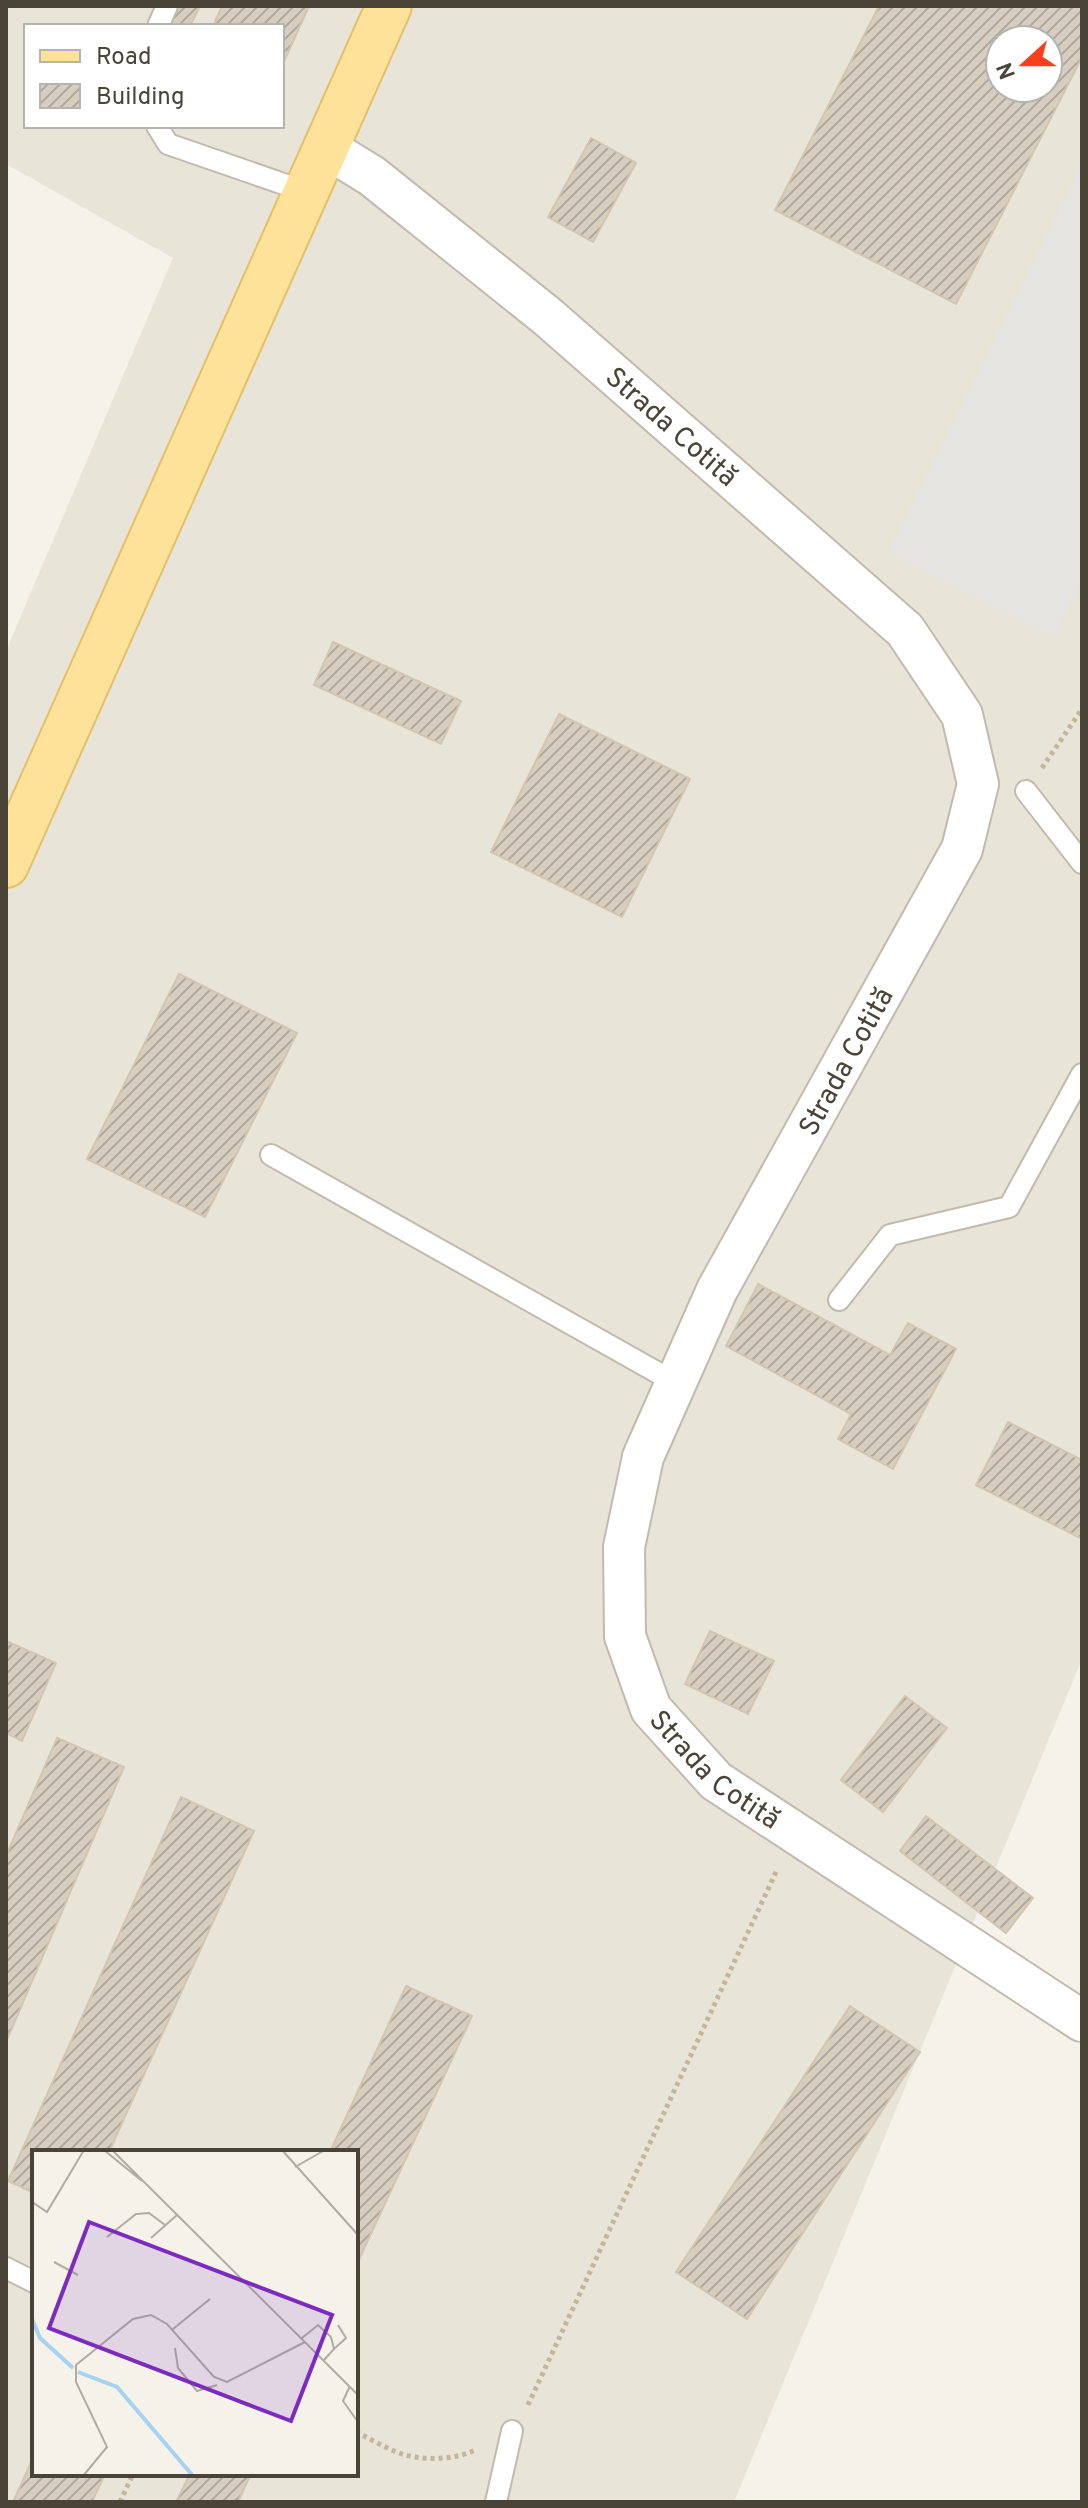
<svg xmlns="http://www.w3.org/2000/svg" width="1088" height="2508" viewBox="0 0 1088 2508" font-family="Overpass,sans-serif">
<defs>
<pattern id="building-hatch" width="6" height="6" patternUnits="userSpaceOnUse" patternTransform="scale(2)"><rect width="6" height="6" fill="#d7cec0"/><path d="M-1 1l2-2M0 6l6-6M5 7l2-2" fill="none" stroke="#b0a99d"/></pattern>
</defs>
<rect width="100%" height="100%" fill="#f5f2ea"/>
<path fill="#e9e4d8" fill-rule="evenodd" d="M6 6H1082V1659L734 2502H6V651L173 258 6 164ZM26 26H282V126H26ZM1000 40H1048V88H1000ZM34 2152H356V2474H34Z"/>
<path fill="#e7e5e2" d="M1082 165V580L1053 637 888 553Z"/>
<path fill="url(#building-hatch)" stroke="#d2c6b3" stroke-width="2" fill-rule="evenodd" d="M179 6H200L190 26H169Z
M222 6H309L282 66V26H213Z
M879 6H1082V57L956 304 775 210ZM1000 40H1048V88H1000Z
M591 138 636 163 593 242 548 217Z
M333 642 461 701 441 744 314 685Z
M559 714 690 779 622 917 491 852Z
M179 974 297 1033 205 1217 87 1159Z
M758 1284 890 1355 908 1323 956 1349 893 1469 838 1439 851 1414 726 1346Z
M1008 1422 1082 1460V1534L1080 1538 976 1485Z
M710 1631 774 1661 748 1714 685 1684Z
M6 1641 56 1663 22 1741 6 1733Z
M905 1696 947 1728 883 1812 841 1780Z
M57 1738 124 1767 6 2042V1856Z
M181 1797 254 1831 109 2152H34V2193L8 2181Z
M926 1816 1033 1898 1006 1933 900 1851Z
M406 1986 472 2016 356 2266V2152H330Z
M850 2006 920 2052 747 2319 676 2272Z
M34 2456V2474H105L92 2502H13Z
M190 2474H251L238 2502H176Z"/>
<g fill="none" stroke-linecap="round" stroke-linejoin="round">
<defs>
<path id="lane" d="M158 26 167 6
M157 126 168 144 304 191
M1026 791 1082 863
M271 1155 676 1383
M839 1300 890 1235 1009 1207 1082 1074
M6 2268 34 2282
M496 2502 512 2431"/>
<g id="street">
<path id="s1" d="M325 147 372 176 548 317 905 630 962 715 978 784 962 849 717 1290 643 1457 624 1547 625 1636 651 1709 716 1781 1082 2021"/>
</g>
<path id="primary" d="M6 865 389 6"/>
</defs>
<use href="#lane" stroke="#c1baad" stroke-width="24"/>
<use href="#street" stroke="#c1baad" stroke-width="44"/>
<use href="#primary" stroke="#e4c069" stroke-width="48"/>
<path stroke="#c3b69e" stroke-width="5" stroke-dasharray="4 4" stroke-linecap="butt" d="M1042 768 1082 709
M528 2405 777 1870
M356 2432C371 2439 387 2449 402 2454 424 2461 457 2460 477 2449
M120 2502 133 2474"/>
<use href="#lane" stroke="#fff" stroke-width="20"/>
<use href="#street" stroke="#fff" stroke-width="40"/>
<use href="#primary" stroke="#fee29a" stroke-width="44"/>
</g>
<g text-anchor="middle" stroke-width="6" stroke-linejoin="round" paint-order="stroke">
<g font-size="28" fill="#494338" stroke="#fff">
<text dy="10" stroke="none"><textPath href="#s1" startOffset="446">Strada Cotită</textPath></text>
<text transform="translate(845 1061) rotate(-61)" y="10">Strada Cotită</text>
<text dy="10" stroke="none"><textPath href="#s1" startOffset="2030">Strada Cotită</textPath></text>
</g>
</g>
<g transform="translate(32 2150)">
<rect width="326" height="326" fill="#f5f2ea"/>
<path fill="none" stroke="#a7d2f1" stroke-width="4" d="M0 169 8 188 41 218M46 222 85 237 161 326"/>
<path fill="none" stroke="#b0aca3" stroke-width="2" d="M72 0 110 31M80 0 326 245M250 0 326 85M263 17 293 0M0 52 15 62 52 0M75 87 104 64 117 63 133 75M119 88 145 65M22 112 46 125M141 179 178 149M270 188 286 175 299 187 302 199 292 210M143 198 146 218 165 241 185 235M302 199 314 188 306 175M318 236 311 251 326 272M51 326 75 297 44 232V215L101 169 119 165 135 174 182 227 195 232 273 192"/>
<path fill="#7b2cbf" fill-opacity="0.15" stroke="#7b2cbf" stroke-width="4" d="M57 72 300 165 259 271 17 178Z"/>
<rect width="326" height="326" fill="none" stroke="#494338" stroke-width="4"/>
</g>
<rect width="1088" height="2508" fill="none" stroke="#494338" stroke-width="16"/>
<rect x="24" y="24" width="260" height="104" fill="#ffffff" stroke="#b6b4af" stroke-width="2"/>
<rect x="40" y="50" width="40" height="12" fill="#fee29a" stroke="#b6b4af" stroke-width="2"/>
<text x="96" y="64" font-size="24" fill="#494338">Road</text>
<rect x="40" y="84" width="40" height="24" fill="url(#building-hatch)" stroke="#b6b4af" stroke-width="2"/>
<text x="96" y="104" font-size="24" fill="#494338">Building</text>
<g transform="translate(1024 64) rotate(249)"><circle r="38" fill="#ffffff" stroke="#b6b4af" stroke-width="2"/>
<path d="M0-6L14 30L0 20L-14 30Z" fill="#fa3f1d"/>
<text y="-12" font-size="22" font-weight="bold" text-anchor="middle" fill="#494338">N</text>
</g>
</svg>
